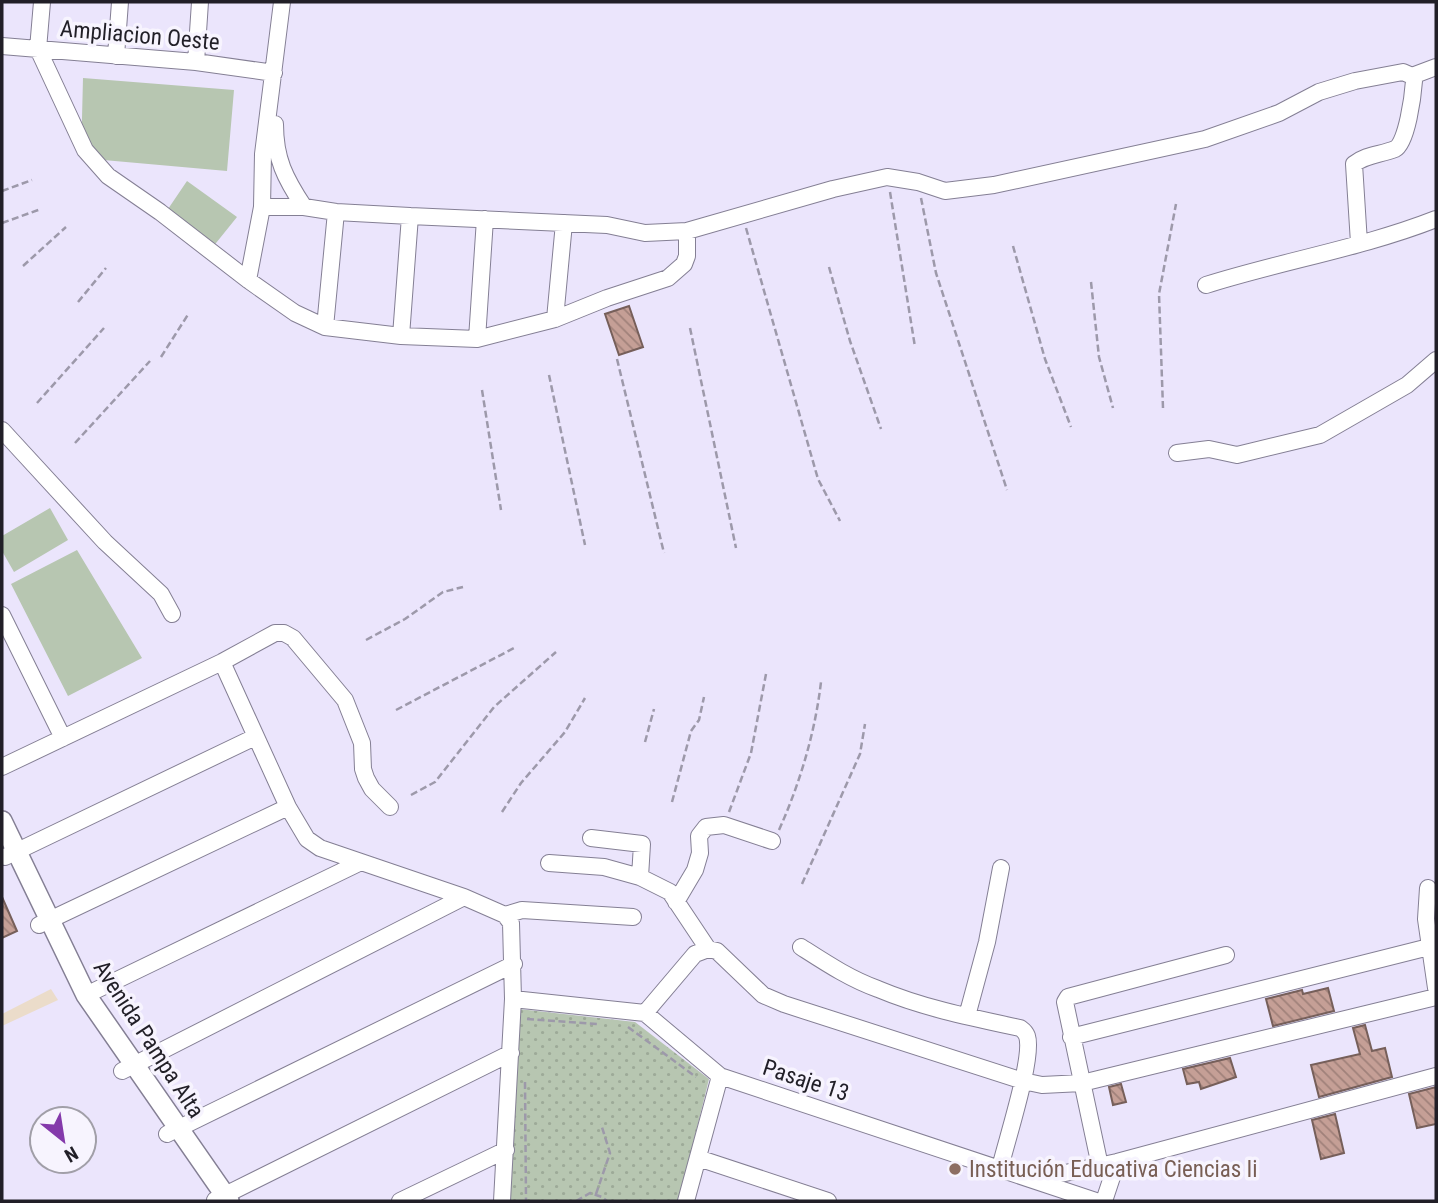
<svg xmlns="http://www.w3.org/2000/svg" width="1438" height="1203" viewBox="0 0 1438 1203" font-family="'Roboto Condensed',sans-serif">
<defs>
<pattern id="park-dots" width="8" height="8" patternUnits="userSpaceOnUse" patternTransform="scale(1.75)"><rect width="8" height="8" fill="#b7c6b1"/><path d="M2 2h.1M6 6h.1" fill="none" stroke="#9daa98" stroke-width="1.8" stroke-linecap="round"/></pattern>
<pattern id="building-back-hatch" width="6" height="6" patternUnits="userSpaceOnUse" patternTransform="scale(1.75)"><rect width="6" height="6" fill="#c59f96"/><path d="M-1 5l2 2M0 0l6 6M5-1l2 2" fill="none" stroke="#a0817a"/></pattern>
</defs>
<rect width="100%" height="100%" fill="#ebe5fc"/>
<path fill="#ebdcca" d="M51 989 58 1000 2 1026V1014Z"/>
<path fill="#b7c6b1" d="M83 78 234 90 227 171 81 158Z
M187 181 237 217 212 248 166 212Z
M50 508 68 540 14 572 2 551V536Z
M77 550 142 658 68 696 11 584Z"/>
<path fill="url(#park-dots)" d="M519 1009 635 1022 709 1079 679 1201H507Z"/>
<path fill="url(#building-back-hatch)" stroke="#765f5a" stroke-width="2" d="M629 306 643 347 619 355 605 314Z
M2 897 17 931 2 938Z
M1328 988 1334 1011 1273 1026 1266 999 1302 990 1303 994Z
M1365 1025 1372 1051 1385 1048 1392 1077 1319 1097 1311 1065 1360 1054 1353 1028Z
M1230 1058 1236 1077 1201 1089 1199 1082 1187 1084 1183 1069Z
M1121 1084 1126 1102 1113 1105 1109 1087Z
M1436 1087V1124L1417 1128 1409 1094Z
M1335 1114 1344 1153 1321 1159 1312 1120Z"/>
<g fill="none" stroke-linecap="round" stroke-linejoin="round">
<defs>
<path id="minor" d="M42 2 38 49 85 150 108 176 160 212 248 280 295 313 325 327 401 336 477 339 555 319 607 298 668 278 684 264 687 256V231
M2 46 196 62 274 73
M116 56 120 2
M196 62 200 2
M1412 76 1436 67
M275 124C275 159 285 178 304 207
M262 207H304L336 212 410 216 607 225 645 233 687 231 833 189 887 177 918 182 945 191 994 185 1205 139 1279 113 1319 92 1355 81 1403 72 1412 76 1414 81C1413 95 1407 143 1395 149 1380 155 1367 154 1354 164L1359 243
M248 280 262 207 263 154 282 2
M1206 285C1282 261 1362 248 1436 219
M555 319 564 223
M325 327 336 212
M401 336 410 216
M477 339 485 219
M2 430 105 542 161 594 172 614
M1177 453 1209 449 1237 455 1320 435 1407 385 1436 360
M2 615 63 738
M222 662 288 807 307 839 320 848 464 897 505 915 511 923 513 999 502 1201
M2 767 222 662 275 633H284L293 638 345 700 362 743 363 769 366 778 372 789 390 807
M591 838 642 844 640 877
M5 857 255 737
M549 863 604 867 640 877 670 892 708 949
M1428 888 1426 919 1436 988
M676 902 695 870 700 853 699 836 706 827 724 825 772 841
M505 915 522 910 633 917
M39 925 288 807
M801 947C826 963 850 979 878 989 923 1008 973 1018 1020 1028 1024 1031 1025 1031 1027 1036 1034 1057 1006 1142 1000 1168
M86 995 361 862
M513 999 645 1013 720 1076 1096 1201
M645 1013 695 954 708 949 717 951 763 995 784 1004 1023 1081 1042 1085 1082 1083 1436 997
M967 1016 987 942 1001 868
M1071 1037 1429 947
M122 1071 464 897
M167 1134 514 964
M698 1158 828 1201
M1100 1166 1065 1002 1068 997 1226 955
M1037 1179 1117 1162 1436 1076
M215 1200 511 1053
M400 1201 506 1150
M686 1201 720 1076
M1104 1201 1117 1162"/>
<path id="tertiary" d="M2 821 86 995 229 1201"/>
</defs>
<use href="#minor" stroke="#847f94" stroke-width="18"/>
<use href="#tertiary" stroke="#847f94" stroke-width="22"/>
<path stroke="#9d99aa" stroke-width="2.5" stroke-dasharray="7 3.5" stroke-linecap="butt" d="M2 191 32 180
M890 192 915 347
M921 198 936 273 1007 490
M2 223 41 209
M746 228 818 479 840 521
M1013 246 1045 359 1071 427
M23 266 66 227
M829 267 850 341 881 429
M1091 282 1099 357 1113 408
M78 302 106 268
M690 328 736 548
M161 357 189 313
M617 359 664 553
M549 375 585 545
M482 390 501 510
M37 403 104 328
M1163 408 1159 294 1176 204
M75 443 150 361
M366 640 405 619 443 592 463 587
M396 710 514 648
M645 742 654 709
M411 795 435 782 494 707 556 652
M672 802 691 731 699 720 704 697
M502 812 521 783 565 732 585 698
M729 812 751 753 766 674
M779 830C800 783 815 733 821 682
M802 884 860 754 865 724
M527 1019 597 1024
M628 1027 696 1077
M525 1082 526 1201
M596 1194 610 1153 601 1124
M576 1201 590 1193 602 1197 607 1201"/>
<use href="#minor" stroke="#fff" stroke-width="16"/>
<use href="#tertiary" stroke="#fff" stroke-width="19"/>
</g>
<circle fill="#8d6e63" stroke="#f7f4fe" stroke-width="2.5" cx="955" cy="1169" r="7"/>
<g text-anchor="middle" stroke-width="7" stroke-linejoin="round" paint-order="stroke">
<g font-size="23" fill="#211f27" stroke="#f7f4fe">
<text transform="translate(140 35) rotate(5)" y="8">Ampliacion Oeste</text>
<text transform="translate(149 1039) rotate(57)" y="8">Avenida Pampa Alta</text>
<text transform="translate(806 1080) rotate(18)" y="8">Pasaje 13</text>
</g>
<g font-size="23" fill="#785e54" stroke="#f7f4fe" text-anchor="start">
<text x="969" y="1177">Institución Educativa Ciencias Ii</text>
</g>
</g>
<rect width="1438" height="1203" fill="none" stroke="#211f27" stroke-width="7"/>
<g transform="translate(63 1140) rotate(150)"><circle r="33" fill="#f7f4fe" stroke="#a19fa8" stroke-width="2"/>
<path d="M0-5L12 26L0 18L-12 26Z" fill="#8439ab"/>
<text y="-10" font-size="19" font-weight="bold" text-anchor="middle" fill="#211f27">N</text>
</g>
</svg>
